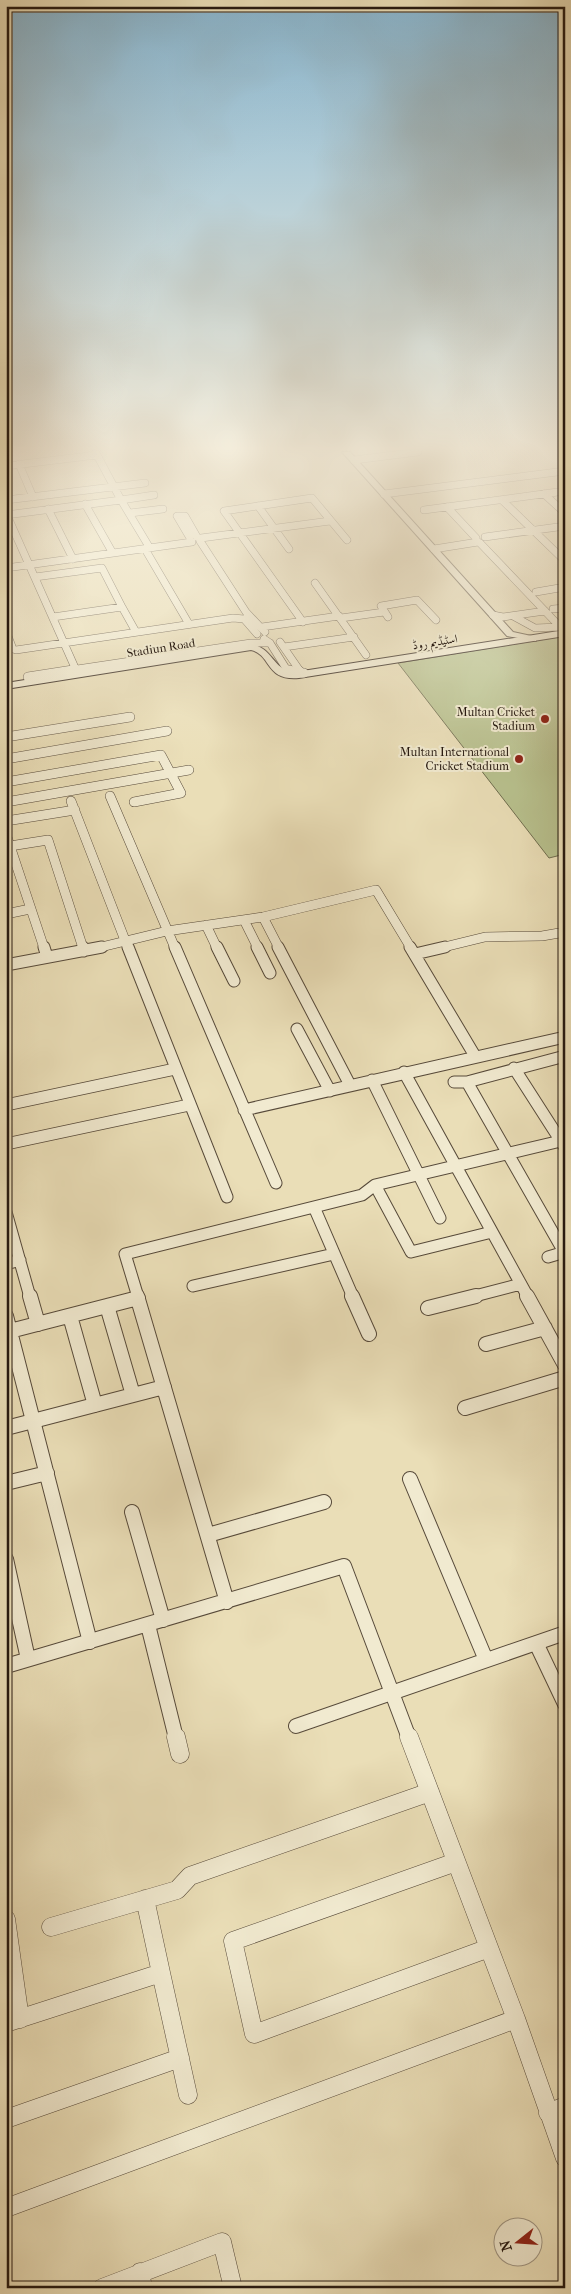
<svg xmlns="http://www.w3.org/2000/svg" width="571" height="2294" viewBox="0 0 571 2294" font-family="'IM FELL French Canon',Amiri,serif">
<rect width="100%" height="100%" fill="#eadeb7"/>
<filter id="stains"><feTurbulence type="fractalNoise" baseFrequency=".004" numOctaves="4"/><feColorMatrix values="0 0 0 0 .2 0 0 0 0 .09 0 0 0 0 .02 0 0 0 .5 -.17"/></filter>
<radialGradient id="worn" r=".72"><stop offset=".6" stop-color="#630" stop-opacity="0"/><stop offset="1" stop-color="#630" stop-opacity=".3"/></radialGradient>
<path fill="#b8c18e" stroke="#6f6d4f" d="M565 636V854L549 858 398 663Z"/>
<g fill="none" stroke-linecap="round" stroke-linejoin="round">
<defs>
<path id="minor-far4" d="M97 455 121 500 154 495
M354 460 418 452
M19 464 33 497
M6 466 97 455 95 452
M384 494 565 471
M544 494 565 513
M6 500 145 483
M502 500 565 561
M85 504 111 550
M258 506 289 549
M447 507 476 538
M48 509 73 559
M424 510 565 491
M6 513 76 670
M130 513 163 509
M6 515 121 500 148 545
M485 537 565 526
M190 538 177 516H185L197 537
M201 538 330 521
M200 541 246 612 265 632
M480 543 565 632
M145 549 189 624
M434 549 478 542
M6 568 192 542
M35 577 102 568 122 607 53 617
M315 583 366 655
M536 592 565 587
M122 607 136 632
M553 609 565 608
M493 615 503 617 545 611
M513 616 535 628 560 627
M388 617 381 606 417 600 436 620
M341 618 384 612
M244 619 257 634
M303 622 224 511 312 498 347 540
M262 627 339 616
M6 631 13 649 16 650 233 618 244 619
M264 639 270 643 287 670 295 671
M280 642 300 671
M284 647 354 637
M64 671 251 643H270"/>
<path id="minor-far3" d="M288 670 304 673
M298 670 302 673
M28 677 73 670
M6 737 130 717
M6 759 167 731
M6 782 161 755 181 793 134 802
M110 796 175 948
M71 801 128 948
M6 802 189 770
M6 821 75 810
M6 834 44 948
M10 846 48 840 83 948
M6 914 30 909
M263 917 279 948
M244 920 258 948
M206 925 217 948
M97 948 167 931 263 917 376 890 411 948
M440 948 485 937 542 936 565 932"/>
<path id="minor-far2" d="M44 947 47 957
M83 947 84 951
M128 947 227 1197
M175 947 276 1183
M217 947 234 981
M257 947 270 973
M278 947 350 1085
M410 947 475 1056
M415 954 445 947
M6 965 102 947
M297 1029 330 1091
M514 1068 564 1146
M404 1072 528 1297
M372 1080 440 1218
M454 1082H467L565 1056
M467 1082 564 1252
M6 1105 175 1069
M244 1110 565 1037
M6 1144 189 1105
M375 1185 411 1252 492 1232
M314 1207 353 1297
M6 1212 30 1297
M548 1257 565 1252
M6 1264 20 1260
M193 1286 334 1254
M138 1297 125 1254 362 1195 375 1185 565 1140
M471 1297 521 1284"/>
<path id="minor-far1" d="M30 1296 38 1324
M137 1296 227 1602
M352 1296 369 1334
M527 1296 565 1365
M107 1306 133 1395
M428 1308 476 1296
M6 1316 90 1642
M70 1316 95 1405
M6 1332 138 1298
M486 1344 545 1328
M465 1408 565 1378
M6 1428 164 1387
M410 1479 486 1660
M6 1483 47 1473
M132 1512 163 1620
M208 1535 324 1502
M6 1559 28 1659
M148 1625 176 1738
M536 1643 565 1704
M6 1666 344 1566 409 1738
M296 1726 565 1633"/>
<path id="minor" d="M176 1737 180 1754
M409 1737 516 2019 565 2158
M456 1862 233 1941 254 2034 489 1948
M145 1899 161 1973
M6 1919 20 2019
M51 1927 177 1890 190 1876 430 1792
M6 2023 161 1973 188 2095
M548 2113 565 2106
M6 2119 180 2058
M6 2208 516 2019
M140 2272 143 2288
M102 2288 222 2242 233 2288"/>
<path id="tertiary" d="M342 452H350L513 632 536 637V641L507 636Z"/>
<path id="secondary" d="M565 630V636L299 678C265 681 272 655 251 650L6 689V683L251 644C274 648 273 672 296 672Z"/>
</defs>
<use href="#minor-far4" stroke="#574a3a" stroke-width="8"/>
<use href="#minor-far3" stroke="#574a3a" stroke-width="10"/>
<use href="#minor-far2" stroke="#574a3a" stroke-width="13"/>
<use href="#minor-far1" stroke="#574a3a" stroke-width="16"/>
<use href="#minor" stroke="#574a3a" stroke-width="19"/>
<use href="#tertiary" stroke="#574a3a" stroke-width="2"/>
<use href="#secondary" stroke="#261910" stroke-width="2"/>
<use href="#minor-far4" stroke="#f1ead0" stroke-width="7"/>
<use href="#minor-far3" stroke="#f1ead0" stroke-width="9"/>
<use href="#minor-far2" stroke="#f1ead0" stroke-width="11"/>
<use href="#minor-far1" stroke="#f1ead0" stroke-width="14"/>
<use href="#minor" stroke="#f1ead0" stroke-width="18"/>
<use href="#tertiary" fill="#f1ead0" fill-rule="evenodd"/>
<use href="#secondary" fill="#f1ead0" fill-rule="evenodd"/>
</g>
<linearGradient id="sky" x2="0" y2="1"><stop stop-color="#88b7d2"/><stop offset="0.58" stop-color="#f6f0df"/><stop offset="1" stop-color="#f6f0df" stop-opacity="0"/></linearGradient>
<rect width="571" height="773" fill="url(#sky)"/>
<g fill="#8f2418" stroke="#f1ead0" stroke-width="2">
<circle cx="545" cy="719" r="5"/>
<circle cx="519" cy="759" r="5"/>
</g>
<g text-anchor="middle" stroke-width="4" stroke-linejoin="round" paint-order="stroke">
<g font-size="12" fill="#261910" stroke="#f1ead0">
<text transform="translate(435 642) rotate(-9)" y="4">اسٹیڈیم روڈ</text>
<text transform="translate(161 648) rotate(-9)" y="4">Stadiun Road</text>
</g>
<g font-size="12" fill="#261910" stroke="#f1ead0" text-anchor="end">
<text x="535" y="716">Multan Cricket<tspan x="535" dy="14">Stadium</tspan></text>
<text x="509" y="756">Multan International<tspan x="509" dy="14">Cricket Stadium</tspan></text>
</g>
</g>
<rect width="571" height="2294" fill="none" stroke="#eadeb7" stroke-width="25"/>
<rect x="8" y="8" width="556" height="2279" fill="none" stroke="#261910" stroke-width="2.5"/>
<rect x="12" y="12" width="546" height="2269" fill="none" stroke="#261910"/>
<g transform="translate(518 2242) rotate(253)"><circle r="24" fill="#f1ead0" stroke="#a09683"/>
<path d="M0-4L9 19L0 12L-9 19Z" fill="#8f2418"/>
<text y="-8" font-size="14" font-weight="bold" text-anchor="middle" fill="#261910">N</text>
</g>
<rect width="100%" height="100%" filter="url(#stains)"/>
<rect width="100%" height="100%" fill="url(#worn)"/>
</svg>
